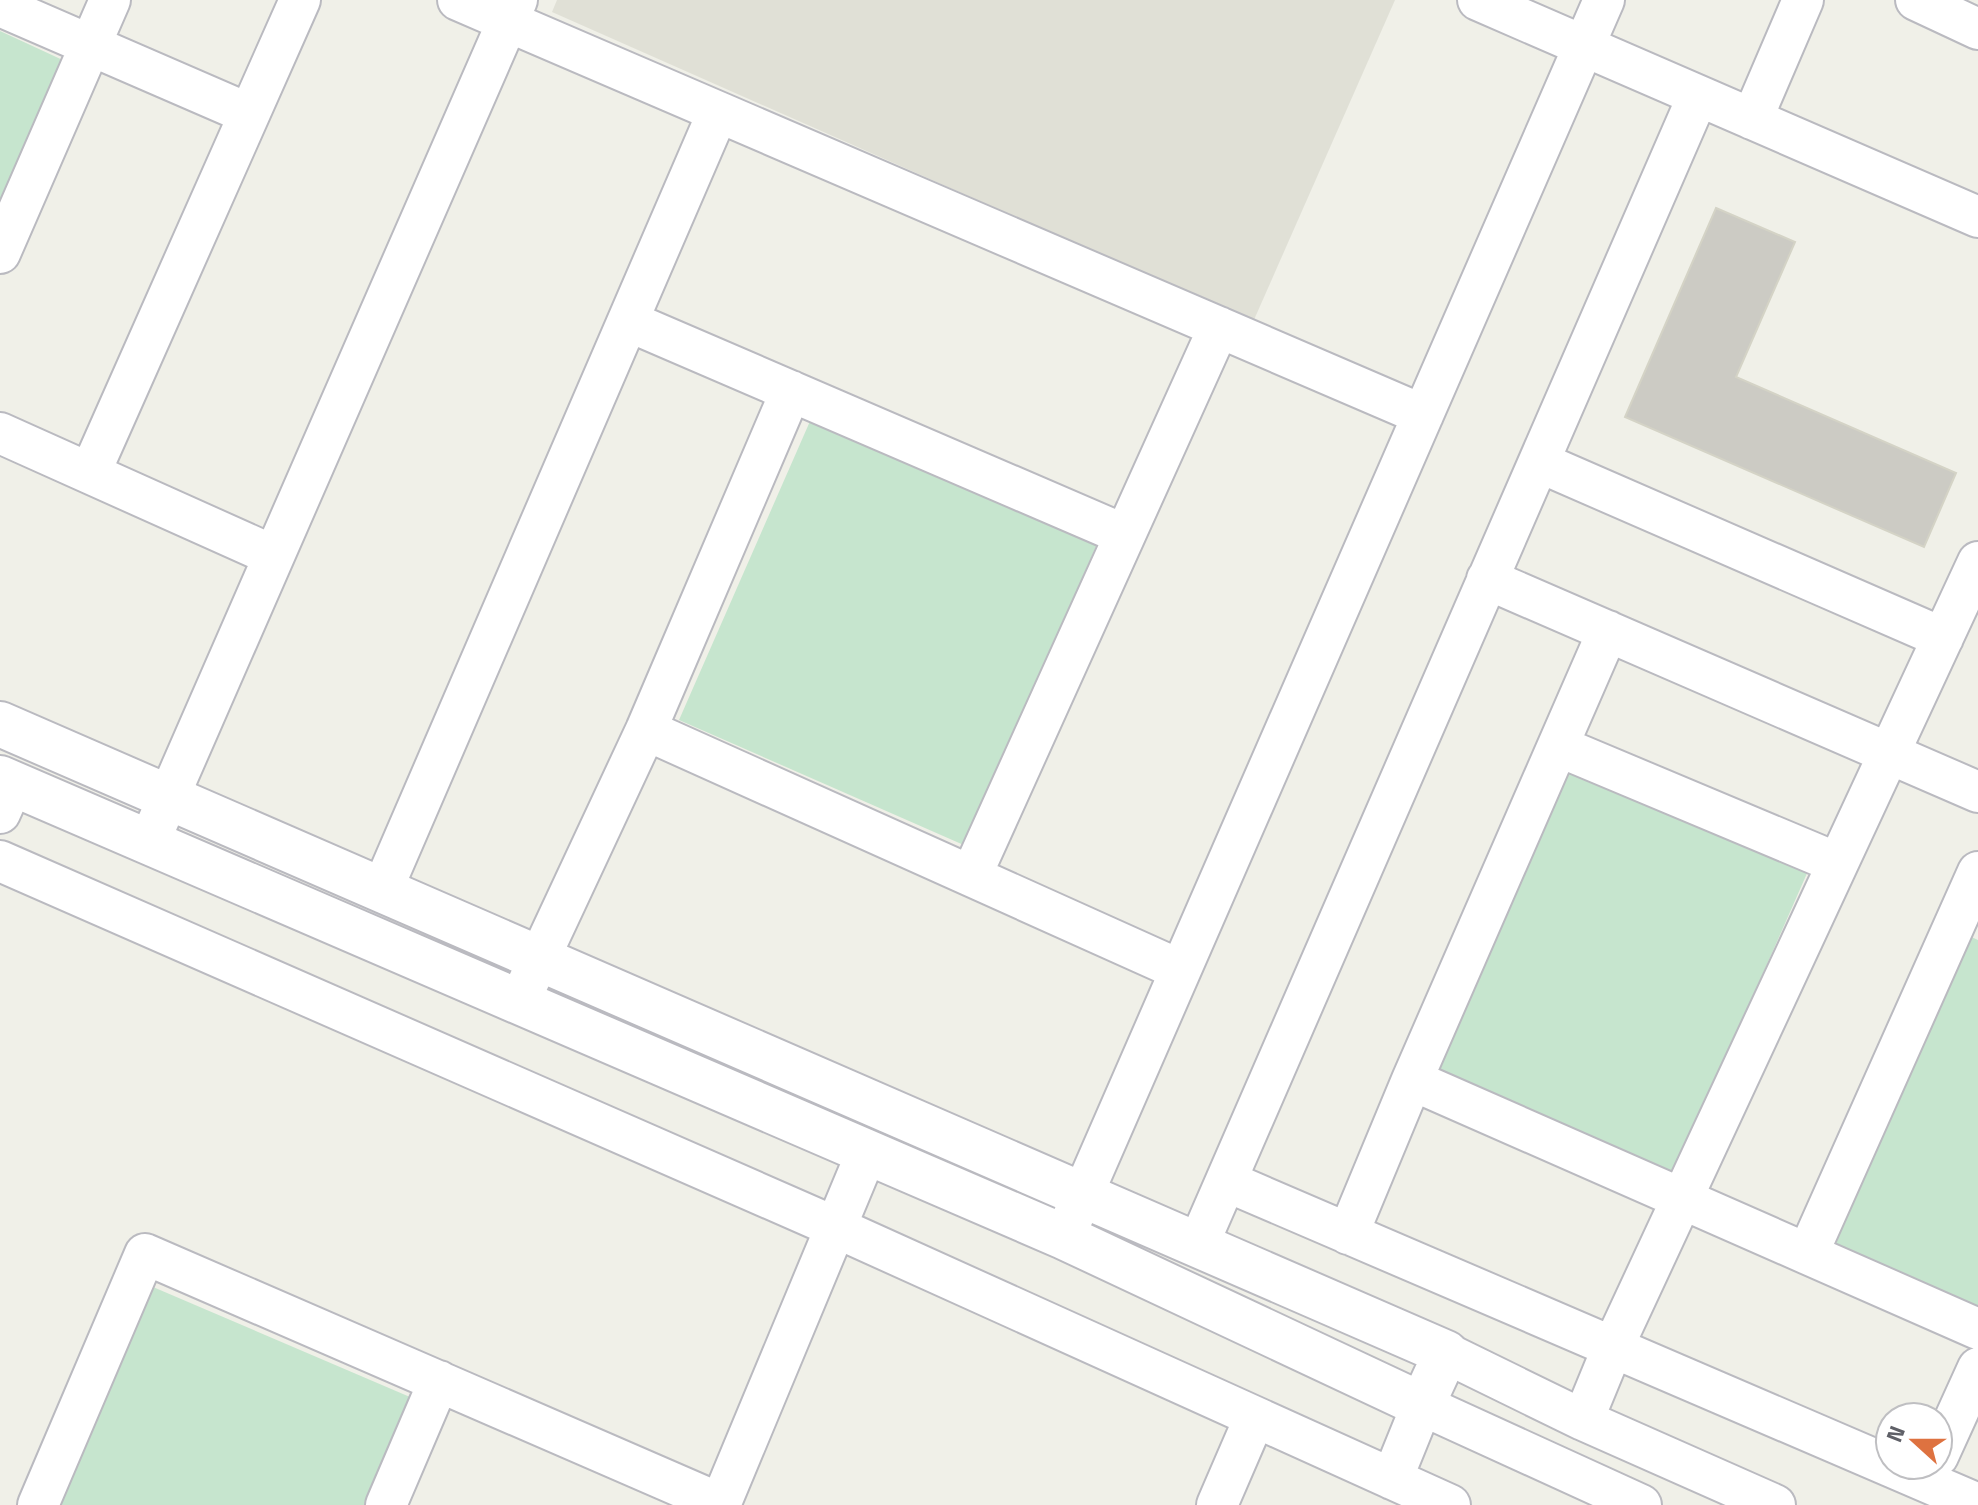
<svg xmlns="http://www.w3.org/2000/svg" width="1978" height="1505" viewBox="0 0 1978 1505" font-family="'Titillium Web',sans-serif">
<rect width="100%" height="100%" fill="#f0f0e8"/>
<path fill="#e0e0d6" d="M557 0H1395L1253 322 552 12Z"/>
<path fill="#c6e5ce" d="M0 31 67 62 0 212Z
M811 419 1097 544 966 846 679 720Z
M1564 763 1808 871 1673 1178 1429 1070Z
M1965 934 1978 940V1310L1828 1244Z
M153 1287 417 1400 372 1505H60Z"/>
<path fill="#cccbc4" stroke="#d4d3c6" stroke-width="2" d="M1716 208 1795 242 1736 377 1956 473 1924 547 1625 417Z"/>
<g fill="none" stroke-linecap="round" stroke-linejoin="round">
<defs>
<path id="minor" d="M458 0 1423 415
M1478 0 1978 217
M1916 0 1978 29
M0 6 249 114
M1752 119 1803 0
M0 253 110 0
M628 321 1125 535
M0 433 274 556
M1539 462 1943 638
M90 473 300 0
M1487 579 1978 792
M646 730 1180 970
M1558 746 1837 863
M0 813 13 784
M149 842 517 0
M0 861 835 1227 1450 1505
M971 876 1219 327
M382 890 718 112
M519 1002 646 730 791 391
M1412 1080 1978 1329
M1226 1181 1978 1504
M1069 1226 1604 0
M1348 1234 1412 1080 1608 631
M1198 1245 1698 96
M1808 1253 1978 872
M1446 1353 1583 1420 1775 1505
M1583 1420 1613 1347 1978 562
M1938 1456 1978 1368
M1392 1479 1422 1405 1641 1505
M38 1505 145 1254 721 1504
M386 1505 439 1381
M720 1505 867 1152
M1217 1505 1255 1417"/>
<path id="tertiary" d="M0 724 1446 1353 1422 1405 1064 1237 0 778"/>
</defs>
<use href="#minor" stroke="#babac0" stroke-width="44"/>
<use href="#tertiary" stroke="#babac0" stroke-width="48"/>
<use href="#minor" stroke="#fff" stroke-width="40"/>
<use href="#tertiary" stroke="#fff" stroke-width="44"/>
</g>
<g transform="translate(1914 1441) rotate(291)"><circle r="38" fill="#ffffff" stroke="#bfbfc2" stroke-width="2"/>
<path d="M0-6L14 30L0 20L-14 30Z" fill="#de7240"/>
<text y="-12" font-size="22" font-weight="bold" text-anchor="middle" fill="#5f6067">N</text>
</g>
</svg>
